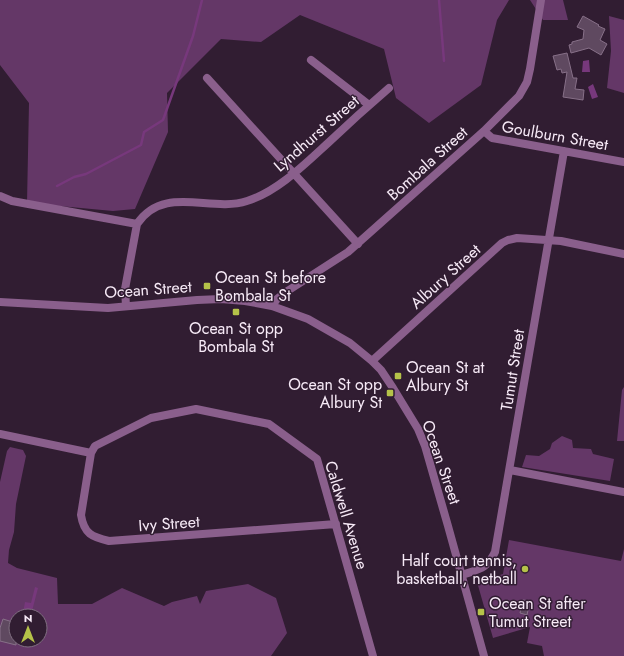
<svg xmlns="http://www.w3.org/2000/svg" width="624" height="656" viewBox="0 0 624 656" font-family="Jost,sans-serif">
<rect width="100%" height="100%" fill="#311d32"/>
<path fill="#643767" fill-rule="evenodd" d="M0 0H509L497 20 481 85 429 123 396 98 384 49 300 15 261 42 221 39 167 93 168 132 135 209 113 211 27 203 29 103 0 65Z
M530 0H563L568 20H543Z
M609 16 624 20V93L607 88 611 51Z
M624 387V441H617L622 390Z
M562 436 572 440 573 448 591 449 593 454 614 459 610 481 522 467 526 455 539 456 550 449 552 443Z
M10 447 23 450 26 456 16 504 14 532 9 550 8 563 17 568 57 578 58 604H92L122 588 164 606 172 602 197 596 200 604 206 591 248 584 276 598 287 633 271 656H0V482L7 451ZM16 616H40V640H16Z
M509 540 621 561 624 549V656H544L542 646 527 643 530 627 493 638 477 582 503 574Z"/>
<path fill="#77387c" d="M589 60 590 72H582L583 61Z
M593 84 598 97 592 99 588 87Z
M35 587 38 588 31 615 23 613 25 602 31 603Z"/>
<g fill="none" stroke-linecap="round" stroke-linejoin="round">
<path stroke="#77387c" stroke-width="2.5" d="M439 0 444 61
M57 186 74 177 86 174 141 145 144 132 163 120 193 36 202 0"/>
</g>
<path fill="#5f4960" stroke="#877088" d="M583 16 599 25 598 26 605 29 600 40 607 44 601 55 589 48 571 53 569 45 572 44V42L583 39 584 30 577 27Z
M567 53 573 78H577L575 89 584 90 583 100 563 97 567 72 562 73 561 69 557 70 553 56Z
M523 600 530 601 527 615 520 613Z
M3 619 16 623V645L0 641V628Z"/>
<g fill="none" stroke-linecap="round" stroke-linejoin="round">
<path stroke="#8a5f8c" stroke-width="8" d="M311 60 369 105
M207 78 358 244
M484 131 492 138 624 162
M0 196 12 201 137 224
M0 302 108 308 197 300 221 299 245 301 272 306 308 319 350 343 372 361 381 370 393 388 418 429 425 446 448 526 484 656
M126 306 125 289 137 224C164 184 210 213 247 201 277 192 305 164 328 143 348 124 368 106 389 88
M272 306 277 299 289 290 348 252 484 131 519 96 527 82 530 69 541 0
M372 361 502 243 508 240 517 238 561 241 624 254
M0 434 91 453
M510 470 624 492
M336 524 109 541C92 537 84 534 81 515L91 453 95 446 151 418 196 409 269 424 317 459 373 656
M462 575C479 569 487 569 495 552L564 151"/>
</g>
<g fill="#b5c249" stroke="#311d32" stroke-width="1.5">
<rect x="203" y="282" width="8" height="8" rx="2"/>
<rect x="232" y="308" width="8" height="8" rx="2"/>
<rect x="394" y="372" width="8" height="8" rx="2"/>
<rect x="386" y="389" width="8" height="8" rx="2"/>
<circle cx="525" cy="569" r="4"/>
<rect x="477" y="608" width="8" height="8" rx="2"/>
</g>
<g text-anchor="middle" stroke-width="3" stroke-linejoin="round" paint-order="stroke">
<g font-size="16" fill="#f7eaf7" stroke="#311d32">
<text transform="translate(316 133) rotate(-41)" y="6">Lyndhurst Street</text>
<text transform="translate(555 135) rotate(10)" y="6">Goulburn Street</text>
<text transform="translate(427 163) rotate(-42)" y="6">Bombala Street</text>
<text transform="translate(445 276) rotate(-42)" y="6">Albury Street</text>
<text transform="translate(148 289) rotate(-4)" y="6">Ocean Street</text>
<text transform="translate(512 370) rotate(-81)" y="6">Tumut Street</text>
<text transform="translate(442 462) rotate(71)" y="6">Ocean Street</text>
<text transform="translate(347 515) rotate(73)" y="6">Caldwell Avenue</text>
<text transform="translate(169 523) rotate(-4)" y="6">Ivy Street</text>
</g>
<g font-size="16" fill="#f7eaf7" stroke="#311d32" text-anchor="start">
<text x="215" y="283">Ocean St before<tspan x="215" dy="18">Bombala St</tspan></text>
<text x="236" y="334" text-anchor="middle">Ocean St opp<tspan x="236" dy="18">Bombala St</tspan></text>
<text x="406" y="373">Ocean St at<tspan x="406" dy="18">Albury St</tspan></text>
<text x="382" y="390" text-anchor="end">Ocean St opp<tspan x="382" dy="18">Albury St</tspan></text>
<text x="517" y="566" text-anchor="end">Half court tennis,<tspan x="517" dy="18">basketball, netball</tspan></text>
<text x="489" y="609">Ocean St after<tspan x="489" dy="18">Tumut Street</tspan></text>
</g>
</g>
<g transform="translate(28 628)"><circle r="19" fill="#311d32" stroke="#806f81"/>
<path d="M0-3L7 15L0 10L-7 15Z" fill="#b5c249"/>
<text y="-6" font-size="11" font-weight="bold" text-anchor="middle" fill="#f7eaf7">N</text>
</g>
</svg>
